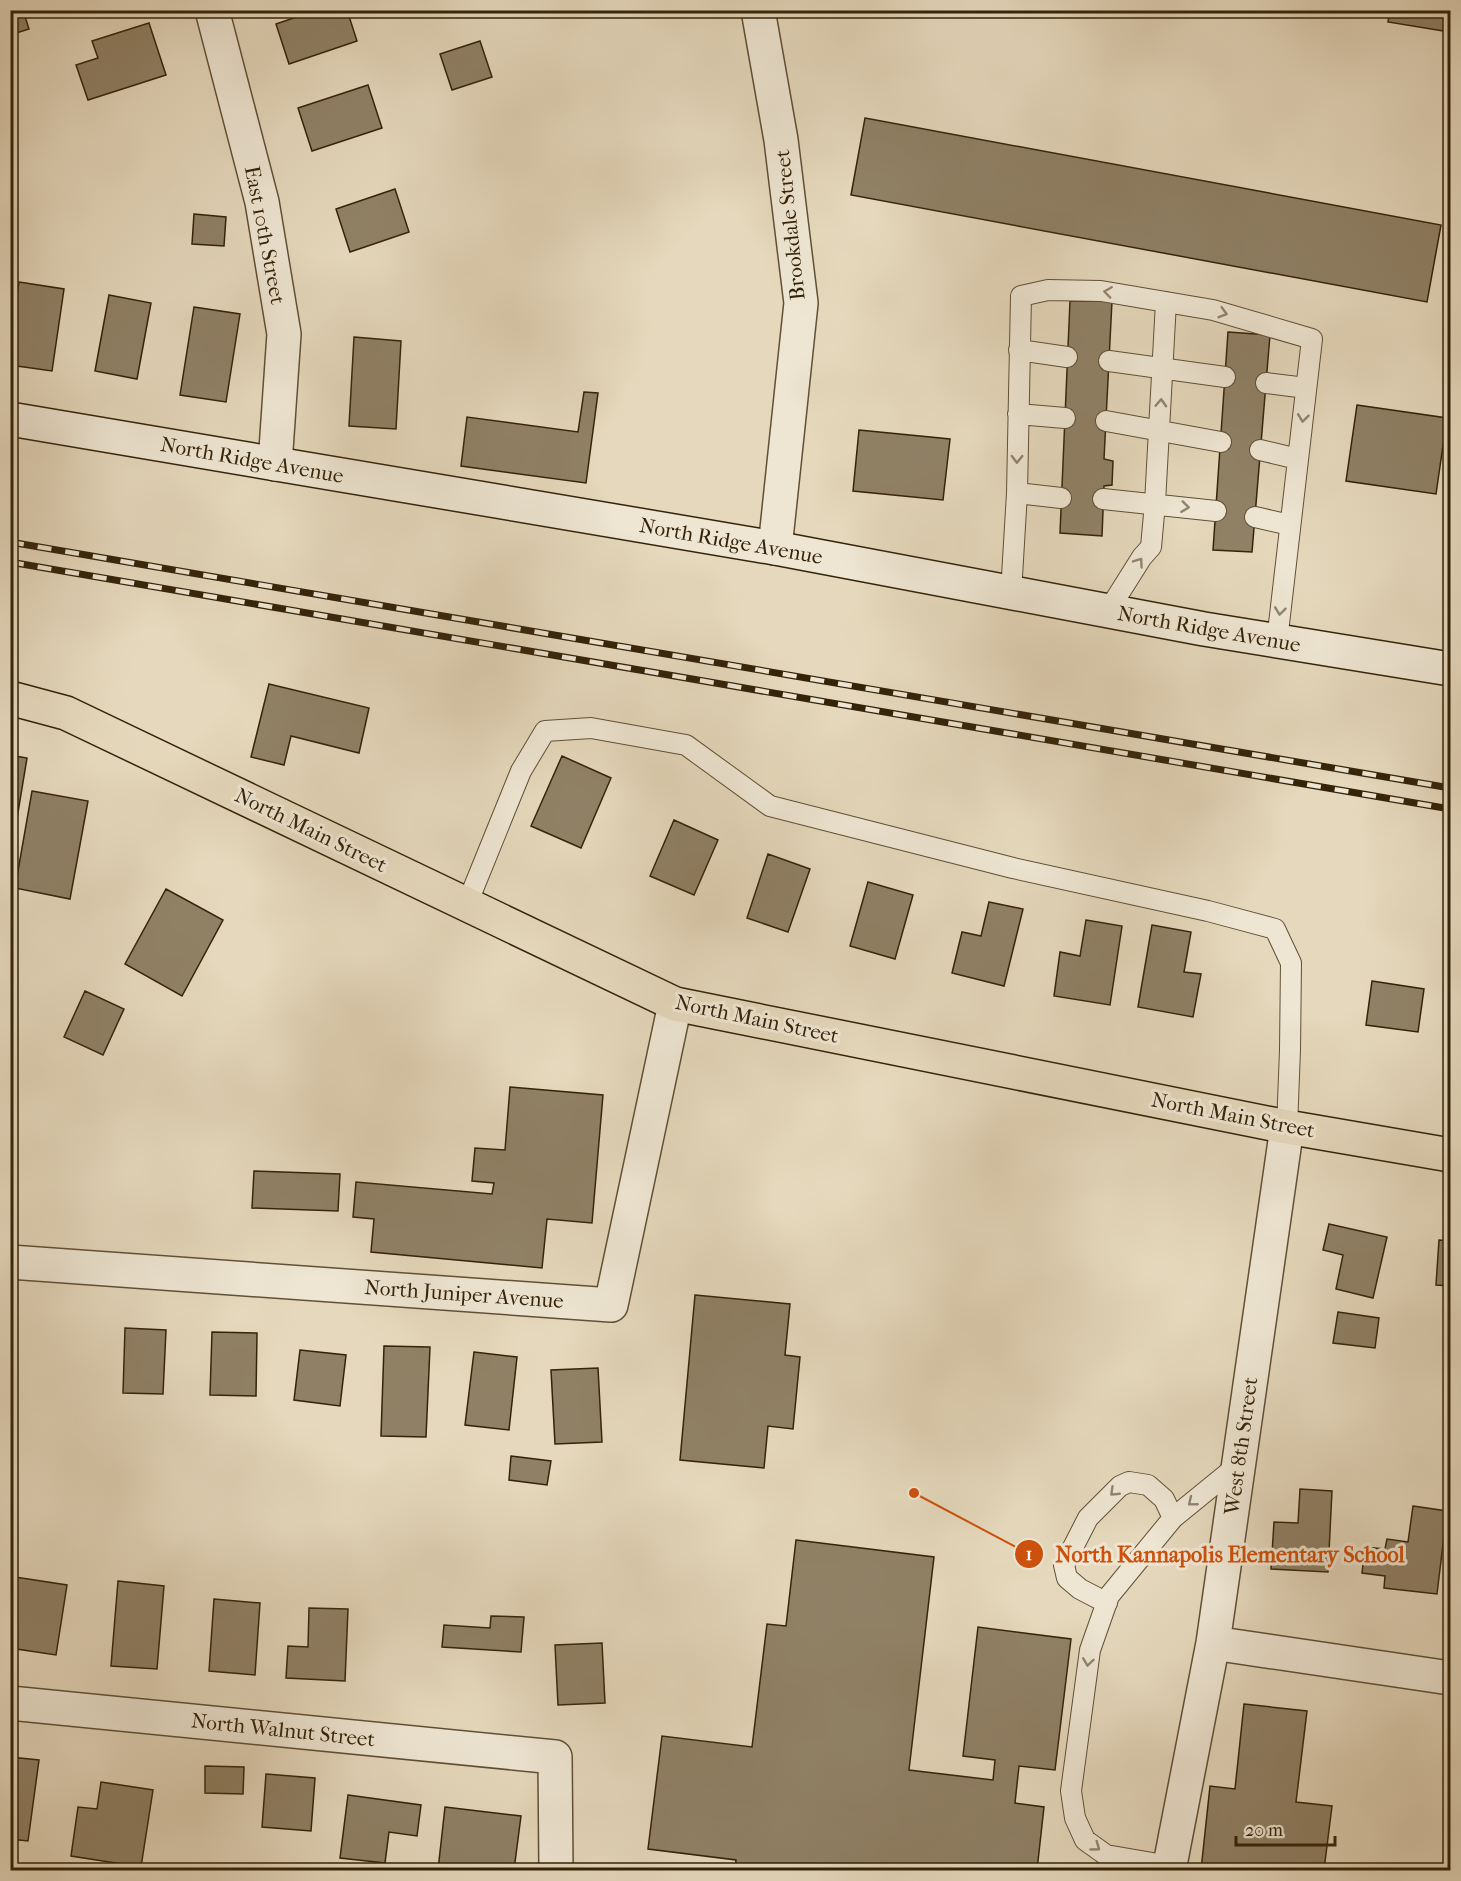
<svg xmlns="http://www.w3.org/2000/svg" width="1461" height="1881" viewBox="0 0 1461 1881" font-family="'IM FELL French Canon',serif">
<rect width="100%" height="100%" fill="#e5d8bc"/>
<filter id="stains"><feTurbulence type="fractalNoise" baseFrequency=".00333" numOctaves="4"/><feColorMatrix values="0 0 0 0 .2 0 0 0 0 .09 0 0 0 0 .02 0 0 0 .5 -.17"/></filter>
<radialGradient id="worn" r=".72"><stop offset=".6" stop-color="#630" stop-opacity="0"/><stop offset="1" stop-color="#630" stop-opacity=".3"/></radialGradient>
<path fill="#908166" stroke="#342309" stroke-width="1.5" d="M19 10H23L29 29 10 35V13Z
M317 10H347L357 41 289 64 276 24Z
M1390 10H1450V32L1388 22Z
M149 23 166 75 88 100 76 65 98 58 92 41Z
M480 41 492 77 452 90 440 54Z
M368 85 382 128 312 151 298 108Z
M865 118 1441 225 1427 302 851 195Z
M395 189 409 232 350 252 336 209Z
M194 214 226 217 224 246 192 244Z
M19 282 64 289 52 371 10 365V337Z
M109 295 151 303 137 379 95 371Z
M1070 301H1112L1104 459 1113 461 1112 485 1104 486 1102 536 1060 533Z
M194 307 240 314 226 402 180 395Z
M1228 332 1270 335 1252 552 1213 550Z
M354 337 401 341 396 429 349 426Z
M584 392 598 393 586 483 461 466 467 417 578 432Z
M1357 405 1447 418 1436 494 1346 481Z
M859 430 950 439 943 500 853 491Z
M269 684 369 708 359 753 291 736 284 765 251 757Z
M10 755 27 758 10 861Z
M562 756 611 778 581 848 531 826Z
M32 791 88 801 70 899 15 888Z
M674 820 718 840 694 895 650 876Z
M768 854 810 869 788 932 747 918Z
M868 882 913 895 895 959 850 946Z
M166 889 223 920 182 996 125 964Z
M989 902 1023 909 1004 986 952 973 962 932 981 936Z
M1086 920 1122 926 1110 1005 1054 996 1060 952 1080 956Z
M1152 925 1191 932 1184 972 1201 974 1193 1017 1138 1007Z
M1372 981 1424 989 1418 1032 1366 1025Z
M85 991 124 1009 103 1055 64 1037Z
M510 1087 603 1095 592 1223 547 1219 542 1268 371 1252 374 1219 353 1217 356 1182 492 1194 494 1183 472 1181 475 1148 505 1150Z
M254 1171 340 1174 338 1211 252 1208Z
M1329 1224 1387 1237 1373 1298 1336 1289 1343 1255 1323 1250Z
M1439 1240 1450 1241V1286L1436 1285Z
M695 1295 790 1304 785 1355 800 1357 793 1429 768 1426 764 1468 680 1460Z
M1338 1312 1379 1318 1375 1348 1333 1343Z
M125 1328 166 1330 163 1394 123 1393Z
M212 1332 257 1333 256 1396 210 1395Z
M384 1346 430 1347 426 1437 381 1436Z
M300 1350 346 1355 340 1406 294 1400Z
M474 1352 517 1357 509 1430 465 1425Z
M598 1368 602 1442 555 1444 551 1370Z
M511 1456 551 1461 547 1485 509 1480Z
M1300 1489 1332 1491 1328 1572 1271 1569 1274 1522 1298 1523Z
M1413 1506 1447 1511 1437 1594 1384 1588 1385 1576 1362 1573 1365 1547 1385 1549 1387 1539 1408 1542Z
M796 1540 934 1557 909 1770 993 1780 995 1760 963 1756 978 1627 1071 1639 1055 1770 1019 1766 1015 1803 1044 1807 1037 1870H735L736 1860 648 1849 662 1736 752 1747 767 1624 786 1626Z
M15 1577 67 1585 56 1655 10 1648V1607Z
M118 1581 164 1586 157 1669 111 1666Z
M214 1599 260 1603 255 1675 209 1671Z
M309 1608 348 1609 345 1681 286 1678 288 1646 308 1647Z
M491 1616 524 1617 521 1652 442 1647 444 1625 490 1628Z
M602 1643 605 1703 558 1705 555 1645Z
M1244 1704 1307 1711 1296 1802 1332 1806 1324 1870H1201L1210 1786 1235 1789Z
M10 1757 39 1760 28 1841 10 1839Z
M205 1766 244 1767 243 1794 205 1793Z
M266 1774 315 1778 311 1831 262 1827Z
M101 1782 153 1790 141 1867 71 1856 78 1807 97 1809Z
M348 1795 421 1805 417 1836 389 1832 385 1863 340 1858Z
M445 1807 521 1816 514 1870 473 1867 472 1870H438Z"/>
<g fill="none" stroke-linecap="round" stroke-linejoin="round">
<defs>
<path id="lane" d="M1019 350 1067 357
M1109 361 1225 377
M1266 383 1306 388
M1018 414 1065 418
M1106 421 1221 442
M1260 450 1298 459
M1017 493 1061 498
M1103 499 1216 511
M1255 517 1290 525
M1011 593 1017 493 1021 296 1048 290 1101 291 1213 310 1312 339 1277 641
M1108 611 1142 557 1151 547 1155 503 1166 302
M467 904 521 771 545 731 591 728 686 745 770 806 1013 868 1208 911 1275 929 1291 963 1290 1050 1287 1127
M1107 1603 1080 1589 1067 1578 1064 1565 1088 1518 1120 1486 1129 1482 1148 1485 1164 1499 1173 1518
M1170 1866 1106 1855 1085 1840 1075 1818 1071 1791 1090 1650 1109 1596 1173 1518 1238 1465"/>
<path id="street" d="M212 10 262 202 284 334 275 464
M758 10 781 140 801 303 775 548
M10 1262 611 1305 675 1004
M1213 1643 1450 1678
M10 1703 555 1757 556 1870
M1169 1870 1213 1643 1287 1127"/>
<path id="secondary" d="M10 419 775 548 1204 629 1450 669"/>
<path id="primary" d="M10 698 66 713 675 1004 1287 1127 1450 1155"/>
</defs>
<use href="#lane" stroke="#605036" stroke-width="22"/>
<use href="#street" stroke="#605036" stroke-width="36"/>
<use href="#secondary" stroke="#342309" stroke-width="36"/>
<use href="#primary" stroke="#342309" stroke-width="36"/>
<use href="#lane" stroke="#eee6d3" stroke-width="20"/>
<use href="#street" stroke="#eee6d3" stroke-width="33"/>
<use href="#secondary" stroke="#eee6d3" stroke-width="33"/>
<use href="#primary" stroke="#e5d8bc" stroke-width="33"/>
<defs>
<path id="rail" d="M10 542 1450 788
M10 562 1450 809"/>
</defs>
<use href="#rail" stroke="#342309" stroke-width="7"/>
<use href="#rail" stroke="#eee6d3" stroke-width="4.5" stroke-dasharray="14" stroke-linecap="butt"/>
</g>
<defs><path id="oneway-chevron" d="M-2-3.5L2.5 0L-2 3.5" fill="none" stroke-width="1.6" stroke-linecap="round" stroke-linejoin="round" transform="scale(1.5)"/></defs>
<g stroke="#91846e">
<use href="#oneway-chevron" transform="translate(1108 292) rotate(-172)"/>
<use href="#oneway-chevron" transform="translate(1223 313) rotate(16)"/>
<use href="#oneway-chevron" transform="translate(1161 403) rotate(-87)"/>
<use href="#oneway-chevron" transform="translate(1303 418) rotate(97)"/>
<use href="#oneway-chevron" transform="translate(1017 459) rotate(91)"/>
<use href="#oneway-chevron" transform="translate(1185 507) rotate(7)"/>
<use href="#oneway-chevron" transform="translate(1139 562) rotate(-55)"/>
<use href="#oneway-chevron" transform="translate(1280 611) rotate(97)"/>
<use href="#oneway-chevron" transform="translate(1114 1492) rotate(136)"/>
<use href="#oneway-chevron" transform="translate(1192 1502) rotate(141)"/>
<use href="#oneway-chevron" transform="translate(1088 1662) rotate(98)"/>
<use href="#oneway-chevron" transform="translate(1096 1847) rotate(36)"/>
</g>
<g text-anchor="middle" stroke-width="6" stroke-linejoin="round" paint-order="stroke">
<g font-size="21" fill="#342309" stroke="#eee6d3">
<text transform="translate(790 225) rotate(-96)" y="7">Brookdale Street</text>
<text transform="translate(265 235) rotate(79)" y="7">East 10th Street</text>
<text transform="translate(252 460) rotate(10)" y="7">North Ridge Avenue</text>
<text transform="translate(731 541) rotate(10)" y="7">North Ridge Avenue</text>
<text transform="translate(1209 629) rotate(10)" y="7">North Ridge Avenue</text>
<text transform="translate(311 830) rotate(26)" y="7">North Main Street</text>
<text transform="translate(757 1019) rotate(12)" y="7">North Main Street</text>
<text transform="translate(1233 1115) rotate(11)" y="7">North Main Street</text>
<text transform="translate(464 1294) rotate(4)" y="7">North Juniper Avenue</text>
<text transform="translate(1241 1446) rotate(-82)" y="7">West 8th Street</text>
<text transform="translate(283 1730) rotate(6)" y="7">North Walnut Street</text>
</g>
</g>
<path fill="none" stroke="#cd510c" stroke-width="2" d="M914 1493L1029 1554"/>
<g fill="#cd510c" stroke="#eee6d3" stroke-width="2">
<circle cx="914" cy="1493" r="6"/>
<circle cx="1029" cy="1554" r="15"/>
</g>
<g font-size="18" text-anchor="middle" font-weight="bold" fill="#fff">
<text x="1029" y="1560">1</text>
</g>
<g font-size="22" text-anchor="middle" font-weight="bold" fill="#cd510c" stroke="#eee6d3" stroke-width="6" stroke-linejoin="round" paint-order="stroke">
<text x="1230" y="1562">North Kannapolis Elementary School</text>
</g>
<rect width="1461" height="1881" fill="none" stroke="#e5d8bc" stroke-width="36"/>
<rect x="12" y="12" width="1437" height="1857" fill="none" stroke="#342309" stroke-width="3"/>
<rect x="18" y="18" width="1425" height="1845" fill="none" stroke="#342309" stroke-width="1.5"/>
<path d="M1236 1836v9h99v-9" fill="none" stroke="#342309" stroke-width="3"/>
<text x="1245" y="1836" font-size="18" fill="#342309" stroke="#eee6d3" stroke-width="4.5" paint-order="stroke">20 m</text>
<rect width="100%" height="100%" filter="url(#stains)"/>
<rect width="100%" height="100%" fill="url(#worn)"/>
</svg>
